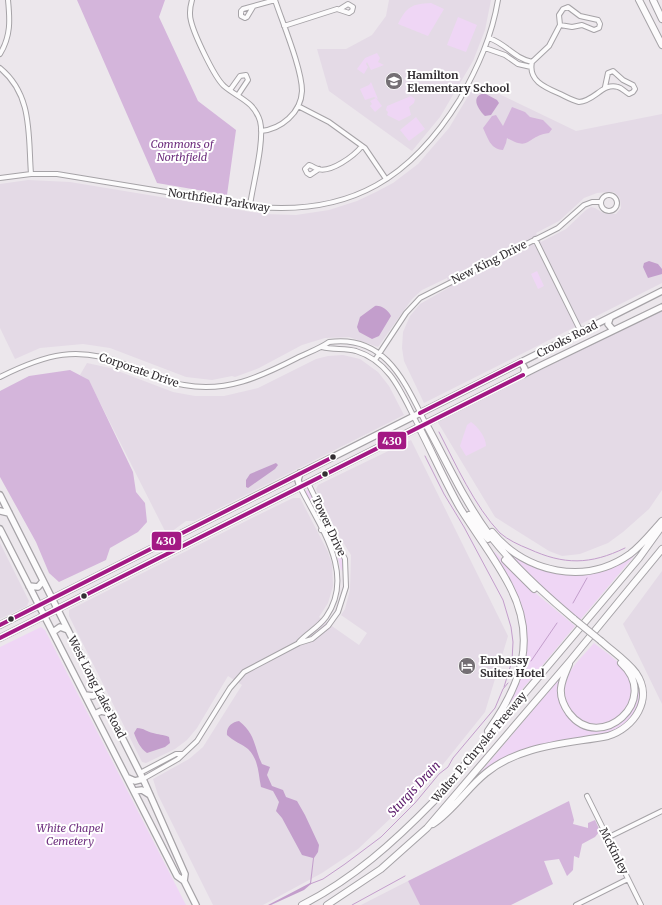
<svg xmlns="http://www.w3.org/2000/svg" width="662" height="905" viewBox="0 0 662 905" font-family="Merriweather,serif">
<rect width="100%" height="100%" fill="#ece7ec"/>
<path fill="#e4dae6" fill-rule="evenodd" d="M389 0H491L485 30 473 61 440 117 412 151 329 91 317 49H346L372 35 386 16Z
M476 83 576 131 662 114V283L424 403 404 361 402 348 403 332 410 316 420 304 450 287 447 278 422 290 412 299 378 347 349 337 325 338 302 345 259 368 235 377 232 376 212 380 186 377 110 348 83 344 40 348 15 359 0 328V184L28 180 70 182 264 214 296 215 329 210 357 201 376 192 393 183 418 164 449 128ZM608 192H614L620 198 621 208 616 214H605L595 208 591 207 586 210 566 229 541 242 536 233 559 221 584 198 597 193Z
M662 310V490L649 509 623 532 608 543 580 554 562 556 549 551 495 517 437 421Z
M343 355 360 359 378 372 389 386 404 415 194 521H186L167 535 89 381 80 375 87 363 110 368 173 392 195 396H224L258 388 316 359 328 356Z
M411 440 508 636 485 712 428 783 358 849 322 873 263 905H213L158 795 153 779 189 759 203 747 242 685 228 676 197 728 187 740 175 749 146 763 142 762 69 616V610L254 517 293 498H300L328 552 332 564 333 586 328 603 319 617 359 645 367 633 341 615 345 609 350 590 351 555 336 531 316 489 318 485Z
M0 543 29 601 27 606 0 619Z
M662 571V704L623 624Z
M408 881 420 905H361Z"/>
<path fill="#efd6f5" d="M431 3 444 9 428 36 398 24C407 6 412 4 431 3Z
M458 17 477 25 466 52 447 45Z
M377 53 380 58 378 62 384 65 371 70 367 62 366 64 368 67 364 74 357 69 365 58Z
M371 82 378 99 376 98 382 106 375 112 370 106 372 104 370 101 376 98 374 97 365 100 360 89 369 85Z
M411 96 415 99 414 103 409 107 411 115 399 121 387 115 388 112 386 110 387 106Z
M416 117 425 129 409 141 400 130Z
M537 271 544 286 538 289 531 274Z
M471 422C478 427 486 437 486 446L466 456 460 446 467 425Z
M307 490H310L325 521 321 520 305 493Z
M326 529 328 530 340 551 344 571 341 570 336 550 324 531Z
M640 549 580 620 545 590 509 554 510 553 524 562 548 571 556 573 589 572Z
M495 552 533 591 575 626 510 704 520 680 525 656 519 601 510 579 493 553Z
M41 627 45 630 186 905H0V647Z
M594 643C605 652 621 662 628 674 649 714 588 745 568 706 564 696 563 686 568 676 573 664 586 653 594 643Z
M561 677 559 685 569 717 581 726 606 729 616 726 630 713 636 698 635 682 637 681C655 744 570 736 534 746 522 750 510 754 500 760 493 764 486 771 480 773Z"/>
<path fill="#d4b5db" d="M77 0H165L159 17 198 101 236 130 227 195 157 183Z
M512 107 525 112 530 117 543 120 552 129 549 133C526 136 531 152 507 138L506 143 503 150C490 149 488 138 483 128L492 116 496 115 503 126Z
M70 370 89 380 133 472 136 492 145 503 147 522 138 532 110 548 106 560 59 582 49 573 36 542 0 477V391L29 376Z
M569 801 574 820 573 824 588 828V823L595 820 600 831 595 837 582 844 579 858 574 856 573 870 567 876 559 859 544 861 553 884 511 905H420L408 881Z"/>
<path fill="#c39ecc" d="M484 93 497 100 499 103 491 115 485 116C478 109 470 97 484 93Z
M649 261 658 264 662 269V274L648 278 643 267 644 263Z
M375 306C381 305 388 310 391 316L379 336 372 339 359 332 357 327 360 317Z
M276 463 278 465 275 469 248 488 246 487V480L250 474Z
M239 721C256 734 254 748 262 764L270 767 267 775 272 786 283 790 286 797 297 801 305 815 319 845 318 852 314 858 311 884 304 890 271 905H268L310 883 313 858 302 855 282 818 276 811 279 802 273 791 261 787C258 773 259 760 248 749 242 744 233 741 227 735 226 727 232 722 239 721Z
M137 728C144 728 147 732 153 733 158 735 163 734 169 737L170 743 165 747 147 753C140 748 137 741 134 733Z"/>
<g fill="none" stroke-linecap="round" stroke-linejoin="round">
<path stroke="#c39ecc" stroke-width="1" d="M439 432C455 463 475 507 500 533 508 540 519 545 529 549 564 565 590 565 625 548
M425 456 444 494 464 527 503 600 511 627 513 642 512 661 504 687
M573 603 587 578
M531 661 557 623
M310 884 323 879 345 864 381 837 415 803 439 774 448 767 453 758 495 708 503 689 508 683
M352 905 405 876"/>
<defs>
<path id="minor" d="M192 0C190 7 189 14 191 21 194 34 214 77 224 86 238 98 254 101 260 121 265 140 253 184 250 205
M253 7 247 17 245 18 241 16V11L243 9 275 0
M560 25 572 27 582 25 594 30 599 28 600 24 598 20 580 16 568 7 563 9 559 15 560 25 549 46 532 62C528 80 544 87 558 93 565 96 571 100 579 102 595 101 603 82 618 87 622 88 625 92 629 94L633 92 635 89 633 85 623 80 613 71 608 73 605 87
M284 26 337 9 349 13 352 11 353 7 348 4 340 9
M489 38C508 45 512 57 532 62
M485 48 505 55 518 64 531 67
M0 54C11 36 10 20 8 0
M0 68C33 95 28 135 31 174
M230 90 240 76 246 75 248 80 238 95
M298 106 329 122 365 148 386 179
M261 131C281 129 301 113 302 91 302 69 283 24 275 0
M319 169 310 175 307 173 305 169 309 165C313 166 314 168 318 169 331 173 354 156 362 146
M0 178 31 174H57L258 207C352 215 412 177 460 99 478 67 492 36 498 0
M601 203a8 8 0 1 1 16 0a8 8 0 1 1-16 0Z
M535 239 581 332
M322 347C333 350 345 348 356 351 392 362 403 397 419 427
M375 360 406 313 420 298 558 228 584 205 592 202H600
M0 377C46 354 78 345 127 365 146 372 164 382 184 385 226 393 260 377 297 358 307 353 319 349 329 342 386 334 405 383 426 424
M321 530 325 528 331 529
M299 642C307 633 318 628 326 617 356 574 320 527 300 487
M140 773 176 754H183
M143 779 178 759 197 741 230 688 244 672 299 643 312 639 328 626 338 612 346 587 345 559 308 483
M587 796 641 905
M607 838 662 811
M576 905 628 879"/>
<path id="major" d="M610 318 608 324 613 330
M521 362 525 369 523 375
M381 433 385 438 383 445
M300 487 298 480 300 473
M0 495 143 779 185 874 184 881
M0 511 9 513
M0 529 177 876 184 881 196 905
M29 586 38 587 43 581
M0 625 662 291
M53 632 60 627 68 630
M0 638 542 365 662 307
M85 695 93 696 99 692
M95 714 101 711 110 713
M128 778 135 781 143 779
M134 791 142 790 150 795"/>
<path id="highway" d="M639 0 662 45
M653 0 662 19
M426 424C446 460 463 499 488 533 512 565 543 593 574 619
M419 427C433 454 445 482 460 508 476 534 495 558 509 585 538 639 521 685 488 731
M469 515 488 539
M492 532C526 573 585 586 630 554 642 545 652 532 662 521
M505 560 534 589
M569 664C566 672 562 679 561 688 560 697 564 706 569 713 600 754 662 700 621 663
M433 824C454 810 467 788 486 773 520 745 566 744 608 736 634 728 654 699 636 673 627 661 612 651 601 641
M302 905C353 879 394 842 433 802L639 558 662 526
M327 905 381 869 427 828 570 661 662 549"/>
</defs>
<use href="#minor" stroke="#a6a3a7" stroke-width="6"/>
<use href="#major" stroke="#a6a3a7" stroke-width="8"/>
<use href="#highway" stroke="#a6a3a7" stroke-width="8"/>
<use href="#minor" stroke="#fcfbfc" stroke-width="4"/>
<use href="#major" stroke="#fcfbfc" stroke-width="5.5"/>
<use href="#highway" stroke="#fcfbfc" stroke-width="6"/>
<defs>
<path id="highway-bridge" d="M574 619 601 641"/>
</defs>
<use href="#highway-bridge" stroke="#a6a3a7" stroke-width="8" stroke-linecap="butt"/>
<use href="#highway-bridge" stroke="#fcfbfc" stroke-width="6"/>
<defs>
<path id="bus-1" d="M420 413 521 362
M0 625 333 457
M0 638 523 375"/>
</defs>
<use href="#bus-1" stroke="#fff" stroke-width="7"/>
<use href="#bus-1" stroke="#a31984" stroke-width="4"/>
</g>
<defs>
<symbol id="school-disc" viewBox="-11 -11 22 22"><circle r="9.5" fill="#746f74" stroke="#fff"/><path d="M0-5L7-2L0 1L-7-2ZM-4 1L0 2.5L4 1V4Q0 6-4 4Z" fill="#fff"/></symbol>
<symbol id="hotel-disc" viewBox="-11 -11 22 22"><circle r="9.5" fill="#746f74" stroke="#fff"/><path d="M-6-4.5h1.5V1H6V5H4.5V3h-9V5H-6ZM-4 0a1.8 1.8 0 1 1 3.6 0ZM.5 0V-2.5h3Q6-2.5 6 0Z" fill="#fff"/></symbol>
</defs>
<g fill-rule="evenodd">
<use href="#school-disc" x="384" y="71" width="20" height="20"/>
<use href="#hotel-disc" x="457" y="656" width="20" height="20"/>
</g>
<g fill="#332f33" stroke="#fff" stroke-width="1.5">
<circle cx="333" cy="457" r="3.5"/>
<circle cx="325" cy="474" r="3.5"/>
<circle cx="84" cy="596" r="3.5"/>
<circle cx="11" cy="619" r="3.5"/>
</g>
<g text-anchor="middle" stroke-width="4" stroke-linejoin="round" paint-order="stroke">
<g font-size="11" font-weight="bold" fill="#332f33" stroke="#fff" text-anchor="start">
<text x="407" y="79">Hamilton<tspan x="407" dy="13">Elementary School</tspan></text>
<text x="480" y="664">Embassy<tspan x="480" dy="13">Suites Hotel</tspan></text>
</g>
<g font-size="11" font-style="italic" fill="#6f307f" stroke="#fff">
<text x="182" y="148">Commons of<tspan x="182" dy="13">Northfield</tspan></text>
<text x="70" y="832">White Chapel<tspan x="70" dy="13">Cemetery</tspan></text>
</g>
<g font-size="11" fill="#332f33" stroke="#fff">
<text transform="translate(219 200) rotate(9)" y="4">Northfield Parkway</text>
<text transform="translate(489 262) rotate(-27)" y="4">New King Drive</text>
<text transform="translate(567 339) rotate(-27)" y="4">Crooks Road</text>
<text transform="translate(139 370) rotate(19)" y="4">Corporate Drive</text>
<text transform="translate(329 526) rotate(65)" y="4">Tower Drive</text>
<text transform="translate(97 687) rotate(63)" y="4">West Long Lake Road</text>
<text transform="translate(479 747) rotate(-50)" y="4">Walter P. Chrysler Freeway</text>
<text transform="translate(614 851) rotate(63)" y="4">McKinley</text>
</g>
<g font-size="12" font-style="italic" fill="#5f206e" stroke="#fff">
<text transform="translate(414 789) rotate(-47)" y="4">Sturgis Drain</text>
</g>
</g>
<g stroke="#fff" stroke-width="1.5">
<rect x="377" y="431" width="30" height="19" rx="4" fill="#a31984"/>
<rect x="151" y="531" width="31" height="20" rx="4" fill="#a31984"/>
</g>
<g font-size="11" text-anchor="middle" font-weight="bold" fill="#fff">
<text x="392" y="445">430</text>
<text x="166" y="545">430</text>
</g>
</svg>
